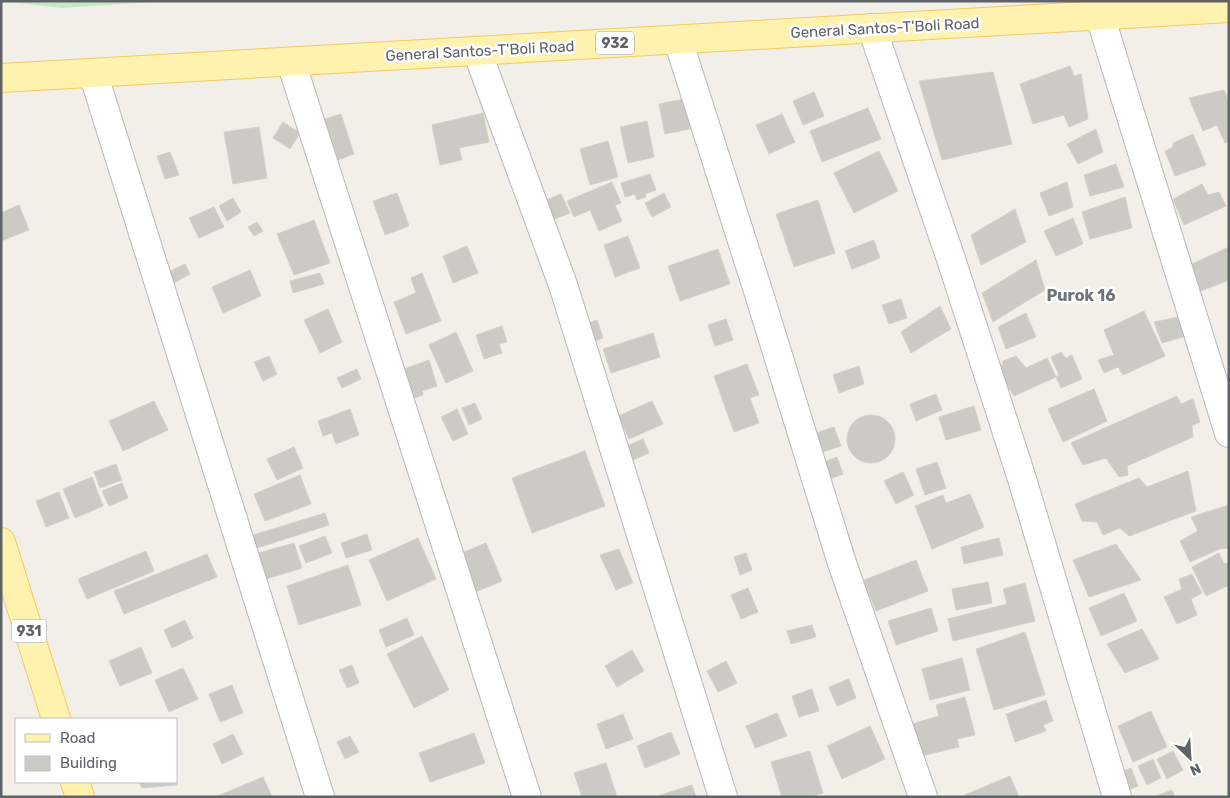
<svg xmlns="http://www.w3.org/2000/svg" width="1230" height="798" viewBox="0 0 1230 798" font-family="Rubik,sans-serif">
<rect width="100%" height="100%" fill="#f1efe8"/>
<path fill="#c5e8c5" d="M1 1H167L62 8Z"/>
<path fill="#cccac5" stroke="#d6d1c6" d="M1070 66 1074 76 1081 74 1088 119 1069 127 1064 115 1033 124 1020 84Z
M993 72 1012 144 942 160 919 81Z
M1224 90 1229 103V141L1225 143 1217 125 1203 131 1189 98Z
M814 92 824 116 803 125 793 101Z
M684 99 690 129 665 134 659 104Z
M868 108 881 139 822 162 810 131Z
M483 113 489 142 459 148 462 160 440 165 432 125Z
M341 114 354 154 338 160 325 119Z
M782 114 795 142 769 154 756 125Z
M647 121 654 157 628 163 620 127Z
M283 122 300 133 290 149 273 138Z
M259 127 267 178 233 184 224 132Z
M1096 129 1103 152 1078 164 1067 144Z
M1193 134 1206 165 1175 176 1165 151 1173 147V143Z
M608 141 618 177 590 185 580 149Z
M879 151 898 191 854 213 834 173Z
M170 152 179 175 165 179 157 156Z
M1116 164 1124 187 1090 196 1084 175Z
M650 174 656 190 645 194 646 197 637 200 635 194 625 197 621 183Z
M612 182 621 203 615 205 622 221 599 231 590 210 574 217 567 201Z
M1067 182 1073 207 1049 216 1040 193Z
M1202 184 1208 195 1219 192 1226 206 1184 225 1173 199Z
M397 193 409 226 385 235 373 201Z
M664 193 671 207 652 217 645 203Z
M561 194 570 213 550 221 542 202Z
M1125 197 1132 228 1090 239 1082 212Z
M233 198 241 212 227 221 219 206Z
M818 200 835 253 794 267 776 214Z
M19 205 29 230 1 241V213Z
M214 207 224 227 199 238 189 218Z
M1015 209 1026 242 981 265 971 235Z
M1073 218 1083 244 1056 256 1044 231Z
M314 220 330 263 294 275 277 234Z
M257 222 263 231 254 236 248 227Z
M628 236 640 268 615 277 604 245Z
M874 240 880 258 852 269 845 251Z
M467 246 478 273 453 283 443 256Z
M1229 247V280L1201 291 1192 264Z
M718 249 730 284 680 301 668 266Z
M1036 260 1045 290 993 322 982 293Z
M185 264 190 274 174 283 168 272Z
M250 270 261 296 223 313 212 287Z
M320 273 324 284 293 293 290 281Z
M422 273 441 321 406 334 394 302 416 293 411 278Z
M901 299 907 318 889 324 882 305Z
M940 306 951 329 911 353 901 332Z
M328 309 342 342 320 353 304 320Z
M1144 311 1165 356 1123 375 1118 367 1104 373 1098 360 1114 355 1104 330Z
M1026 313 1036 337 1006 349 998 327Z
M1178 317 1186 336 1162 343 1154 322Z
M726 319 733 340 715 346 708 325Z
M597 320 603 338 589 343 583 325Z
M502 326 507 342 499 344 502 353 484 359 476 335Z
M456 332 473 371 446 383 429 345Z
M653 333 660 357 611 373 603 349Z
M1061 352 1066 358 1072 355 1082 379 1061 388 1056 377 1059 375 1051 357Z
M269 356 277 374 263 381 254 362Z
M1016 356 1026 368 1047 358 1056 377 1014 396 1000 373 1003 361Z
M429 360 437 386 422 391 423 395 406 401 396 372Z
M747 364 759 395 750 398 759 423 734 432 714 376Z
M859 366 864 384 839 393 833 375Z
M357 369 361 379 342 388 337 378Z
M1094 389 1107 421 1063 442 1048 409Z
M936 394 942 410 916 421 910 404Z
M1177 396 1181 404 1193 399 1200 422 1192 426 1193 437 1127 466 1128 475 1119 477 1106 458 1083 465 1071 443Z
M154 401 168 430 123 451 109 421Z
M652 401 663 424 629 439 618 416Z
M475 403 482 419 469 425 462 408Z
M974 406 981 430 946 440 939 417Z
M350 409 359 435 336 444 332 433 323 436 318 421Z
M457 409 468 434 453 441 441 417Z
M847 439a24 24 0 1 1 48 0a24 24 0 1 1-48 0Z
M834 427 841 446 819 453 813 434Z
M643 439 649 453 628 462 622 448Z
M294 447 303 468 277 480 267 459Z
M585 451 605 506 532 533 512 478Z
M837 457 843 474 825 481 818 464Z
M937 462 946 488 925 495 916 469Z
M116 464 122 480 100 488 94 472Z
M1188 471 1196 511 1129 536 1120 528 1103 535 1097 522 1082 521 1075 504 1139 478 1147 487Z
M903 472 914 495 896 504 884 481Z
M300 475 311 504 265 521 254 494Z
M92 477 103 506 75 518 63 489Z
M122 483 128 498 109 506 102 491Z
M59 492 69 518 46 527 36 501Z
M970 494 984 527 932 549 915 506 943 495 946 503Z
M1229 505V548L1220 549 1190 562 1180 541 1198 531 1191 517Z
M325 513 329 525 254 549 250 536Z
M367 534 372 550 346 558 341 543Z
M325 536 332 553 306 563 299 546Z
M418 538 436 579 387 601 369 560Z
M999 538 1003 555 964 564 961 547Z
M294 543 302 568 263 580 255 554Z
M486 543 502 581 473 593 457 555Z
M1116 544 1141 580 1089 597 1073 560Z
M619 549 633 583 616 590 600 555Z
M146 551 154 571 87 599 78 579Z
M746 553 752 570 740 575 734 557Z
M1219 553 1224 564 1229 562V585L1206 596 1192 567Z
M207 554 217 577 124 614 114 591Z
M916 560 928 591 876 611 864 580Z
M348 565 361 605 299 625 287 586Z
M1192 574 1202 593 1191 599 1197 615 1177 624 1164 597 1182 589 1179 579Z
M988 582 992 603 956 610 952 589Z
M1025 583 1035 621 953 641 948 619 1007 604 1003 589Z
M748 588 758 612 741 619 731 595Z
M1124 593 1137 621 1101 636 1089 608Z
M931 608 938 631 896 645 888 621Z
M407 618 414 635 386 647 379 630Z
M185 620 193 638 172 648 164 630Z
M812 625 816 637 791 644 787 631Z
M1142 629 1159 659 1125 673 1107 644Z
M1025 632 1045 695 994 710 976 649Z
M422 636 449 690 414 708 387 654Z
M141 647 152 673 120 686 109 661Z
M632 650 644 671 617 687 605 666Z
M962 658 970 690 930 700 922 669Z
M726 661 737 683 718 692 707 671Z
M352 665 359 683 347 688 339 670Z
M183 668 198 699 169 712 155 680Z
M849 679 856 698 837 706 829 687Z
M232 685 243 713 220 722 209 694Z
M812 689 819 711 799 717 792 696Z
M965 697 975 735 957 739 959 747 921 756 912 724 939 716 936 705Z
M1046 700 1053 721 1043 725 1046 731 1015 742 1006 714Z
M1151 711 1167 747 1133 762 1118 726Z
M777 713 787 736 755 748 746 726Z
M623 714 633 739 606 749 597 724Z
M870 726 885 759 842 779 827 746Z
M671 732 680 754 645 768 637 746Z
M474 733 485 763 430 782 419 753Z
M233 734 243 754 222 764 213 744Z
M350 736 359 752 345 759 337 742Z
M810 751 823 793 809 797H782L771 762Z
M1173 751 1183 770 1167 779 1157 759Z
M1153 759 1161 778 1147 785 1138 766Z
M606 763 617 797H582L574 773Z
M1131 768 1138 786 1124 792 1117 774Z
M1010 776 1019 797H965V795Z
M263 777 272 797H215Z
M139 782H176L177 785 142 788Z
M692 785 696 797H655Z
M1172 790 1175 797H1154Z"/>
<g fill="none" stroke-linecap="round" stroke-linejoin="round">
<defs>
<path id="minor" d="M1100 16 1229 433
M872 28 952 262 1022 479 1117 797
M678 40 760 297 841 560 923 797
M477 51 563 285 723 797
M291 62 527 797
M93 73 320 797"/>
<path id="major" d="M1 78 1229 8
M1 542 56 719
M75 782 80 797"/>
</defs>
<use href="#minor" stroke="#b5b8bc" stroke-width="30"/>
<use href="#major" stroke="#f2c960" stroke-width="30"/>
<use href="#minor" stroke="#fff" stroke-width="28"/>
<use href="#major" stroke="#fff2af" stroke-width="28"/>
</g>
<g text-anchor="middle" stroke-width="5" stroke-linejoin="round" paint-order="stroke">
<g fill="#fff" stroke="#8f9295" stroke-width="1">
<rect x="596" y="31.5" width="38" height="23" rx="4"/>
<rect x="11.5" y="619.5" width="35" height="23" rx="4"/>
</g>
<g font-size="14" font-weight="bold" fill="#5f6368">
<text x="615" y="48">932</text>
<text x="29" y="636">931</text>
</g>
<g font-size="15" fill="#5f6368" stroke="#fff">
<text transform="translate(885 28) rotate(-3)" y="5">General Santos-T'Boli Road</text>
<text transform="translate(480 51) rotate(-3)" y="5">General Santos-T'Boli Road</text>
</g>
<g font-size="16" font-weight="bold" fill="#70757a" stroke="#fff">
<text x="1081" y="301">Purok 16</text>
</g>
</g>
<rect width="1230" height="798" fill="none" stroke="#5f6368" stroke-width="5"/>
<rect x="15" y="718" width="162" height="65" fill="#ffffff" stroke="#bfc1c3"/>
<rect x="25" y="734" width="25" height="8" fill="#fff2af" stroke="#bfc1c3"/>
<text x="60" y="743" font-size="15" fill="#5f6368">Road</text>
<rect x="25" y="756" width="25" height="15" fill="#cccac5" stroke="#bfc1c3"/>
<text x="60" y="768" font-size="15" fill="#5f6368">Building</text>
<g transform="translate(1190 758) rotate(155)" stroke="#ffffff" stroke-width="4" paint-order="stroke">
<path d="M0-4L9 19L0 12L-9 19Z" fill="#5f6368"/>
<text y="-8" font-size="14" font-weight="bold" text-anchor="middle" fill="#5f6368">N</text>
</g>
</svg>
